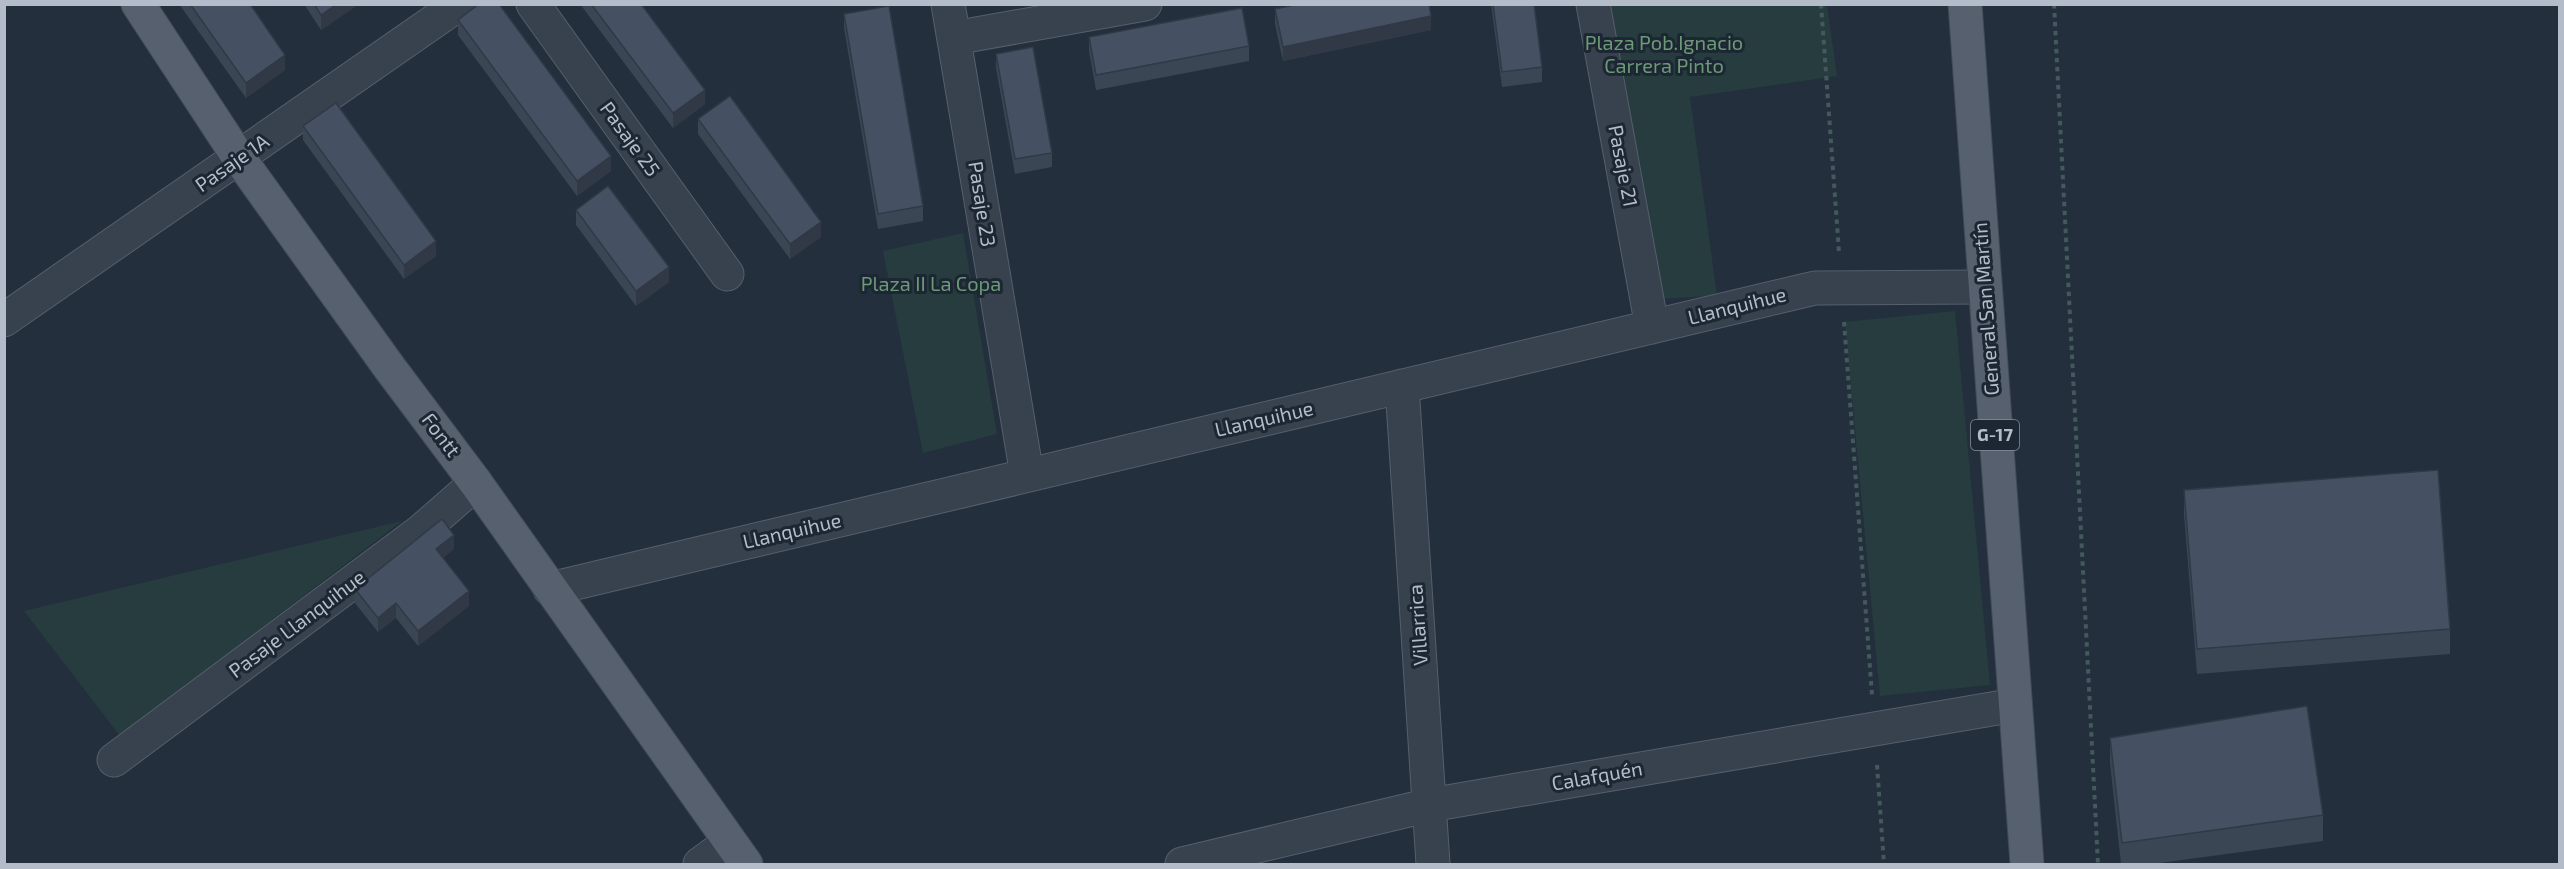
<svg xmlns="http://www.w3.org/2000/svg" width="2564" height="869" viewBox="0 0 2564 869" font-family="'Exo 2',sans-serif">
<rect width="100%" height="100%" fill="#242f3e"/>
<path fill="#263c3f" d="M1605 5H1827L1837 76 1690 97 1717 296 1655 299Z
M963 233 997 434 923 453 883 251Z
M1955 311 1990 685 1880 696 1845 322Z
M402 521 120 736 24 611Z"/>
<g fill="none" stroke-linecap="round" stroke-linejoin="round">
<defs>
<path id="minor" d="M533 4 727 274
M948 4 1027 475
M1593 4 1652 327
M954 38 1145 4
M4 320 459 4
M1402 386 1433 864
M550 589 1815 288 1984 287
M114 760 421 531 476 483
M700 864 730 842
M1182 864 1430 805 2015 705"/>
<path id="major" d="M138 4 239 158 389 367 476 483 746 864
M1965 4 2027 864"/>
</defs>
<use href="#minor" stroke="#565f6c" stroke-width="35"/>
<use href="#major" stroke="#414a57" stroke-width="35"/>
<path stroke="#44595c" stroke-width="4" stroke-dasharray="4.5 4.5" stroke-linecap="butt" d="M1821 4 1839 252
M2054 4 2098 864
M1844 322 1872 695
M1877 765 1884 864"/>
<use href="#minor" stroke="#38414e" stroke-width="33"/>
<use href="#major" stroke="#56606e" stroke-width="33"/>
</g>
<path fill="#3b4654" d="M179 4H250L285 70 246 98Z
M304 4H359L321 30Z
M580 4H641L705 104 673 128Z
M1491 4H1534L1542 67V82L1502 87Z
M1275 9 1431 30 1283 61 1275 24Z
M844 14 923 206V221L878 229 844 28Z
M458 20 611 171 577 196 458 35Z
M1089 37 1249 46V61L1096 90 1089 51Z
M996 54 1052 153V167L1015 174 996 68Z
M698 119 821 237 790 259 698 134Z
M303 126 436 256 404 279 303 140Z
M576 210 669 282 636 306 576 225Z
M2184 490 2450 629V654L2197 674 2184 515Z
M454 549 443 558 469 606 418 646 396 618 378 632 355 603V589Z
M2110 738 2323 815V841L2152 864H2121L2110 763Z"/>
<path fill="#303945" d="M337 4H359L321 30V15Z
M1431 16V30L1283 61V47Z
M285 55V70L246 98V83Z
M705 90V104L673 128V113Z
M611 156V171L577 196V181Z
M821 222V237L790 259V244Z
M436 241V256L404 279V265Z
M669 267V282L636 306V291Z
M454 535V549L436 563V549Z
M469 591V606L418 646V631Z
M396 603V618L378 632V618Z"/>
<path fill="#455162" stroke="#303945" stroke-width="1.5" d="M190 4H250L285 55 246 83Z
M314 4H337L321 15Z
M479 4H499L611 156 577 181 458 20Z
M591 4H641L705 90 673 113Z
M1299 4H1429L1431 16 1283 47 1275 9Z
M1493 4H1534L1542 67 1502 72Z
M889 6 923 206 878 214 844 14Z
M1242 8 1249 46 1096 75 1089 37Z
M1033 47 1052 153 1015 159 996 54Z
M730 96 821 222 790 244 698 119Z
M336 103 436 241 404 265 303 126Z
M608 186 669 267 636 291 576 210Z
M2438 470 2450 629 2197 649 2184 490Z
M442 519 454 535 436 549 469 591 418 631 396 603 378 618 355 589Z
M2307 706 2323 815 2122 843 2110 738Z"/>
<g text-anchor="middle" stroke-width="6" stroke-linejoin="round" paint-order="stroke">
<rect fill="#1d2633" stroke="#878f9c" stroke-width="1.5" x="1971" y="420" width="48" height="30" rx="4.5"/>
<g font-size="18" font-weight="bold" fill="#b4bcc9">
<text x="1995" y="441">G-17</text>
</g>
<g font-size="20" fill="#6b9a76" stroke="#1d2633">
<text x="1664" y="50">Plaza Pob.Ignacio<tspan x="1664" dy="23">Carrera Pinto</tspan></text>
<text x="931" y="291">Plaza II La Copa</text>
</g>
<g font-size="20" fill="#b4bcc9" stroke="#1d2633">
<text transform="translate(630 139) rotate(54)" y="7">Pasaje 25</text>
<text transform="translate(232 163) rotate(-35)" y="7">Pasaje 1A</text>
<text transform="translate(1623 166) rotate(79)" y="7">Pasaje 21</text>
<text transform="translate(982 204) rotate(81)" y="7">Pasaje 23</text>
<text transform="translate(1737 306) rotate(-14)" y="7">Llanquihue</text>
<text transform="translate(1986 309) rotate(-94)" y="7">General San Martín</text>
<text transform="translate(1264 419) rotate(-13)" y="7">Llanquihue</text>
<text transform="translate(441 435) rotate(53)" y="7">Fontt</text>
<text transform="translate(792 531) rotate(-13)" y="7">Llanquihue</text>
<text transform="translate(297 624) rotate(-37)" y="7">Pasaje Llanquihue</text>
<text transform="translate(1418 625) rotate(-94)" y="7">Villarrica</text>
<text transform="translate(1597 776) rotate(-10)" y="7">Calafquén</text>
</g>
</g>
<rect width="2564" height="869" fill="none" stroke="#b4bcc9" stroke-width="12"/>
</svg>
